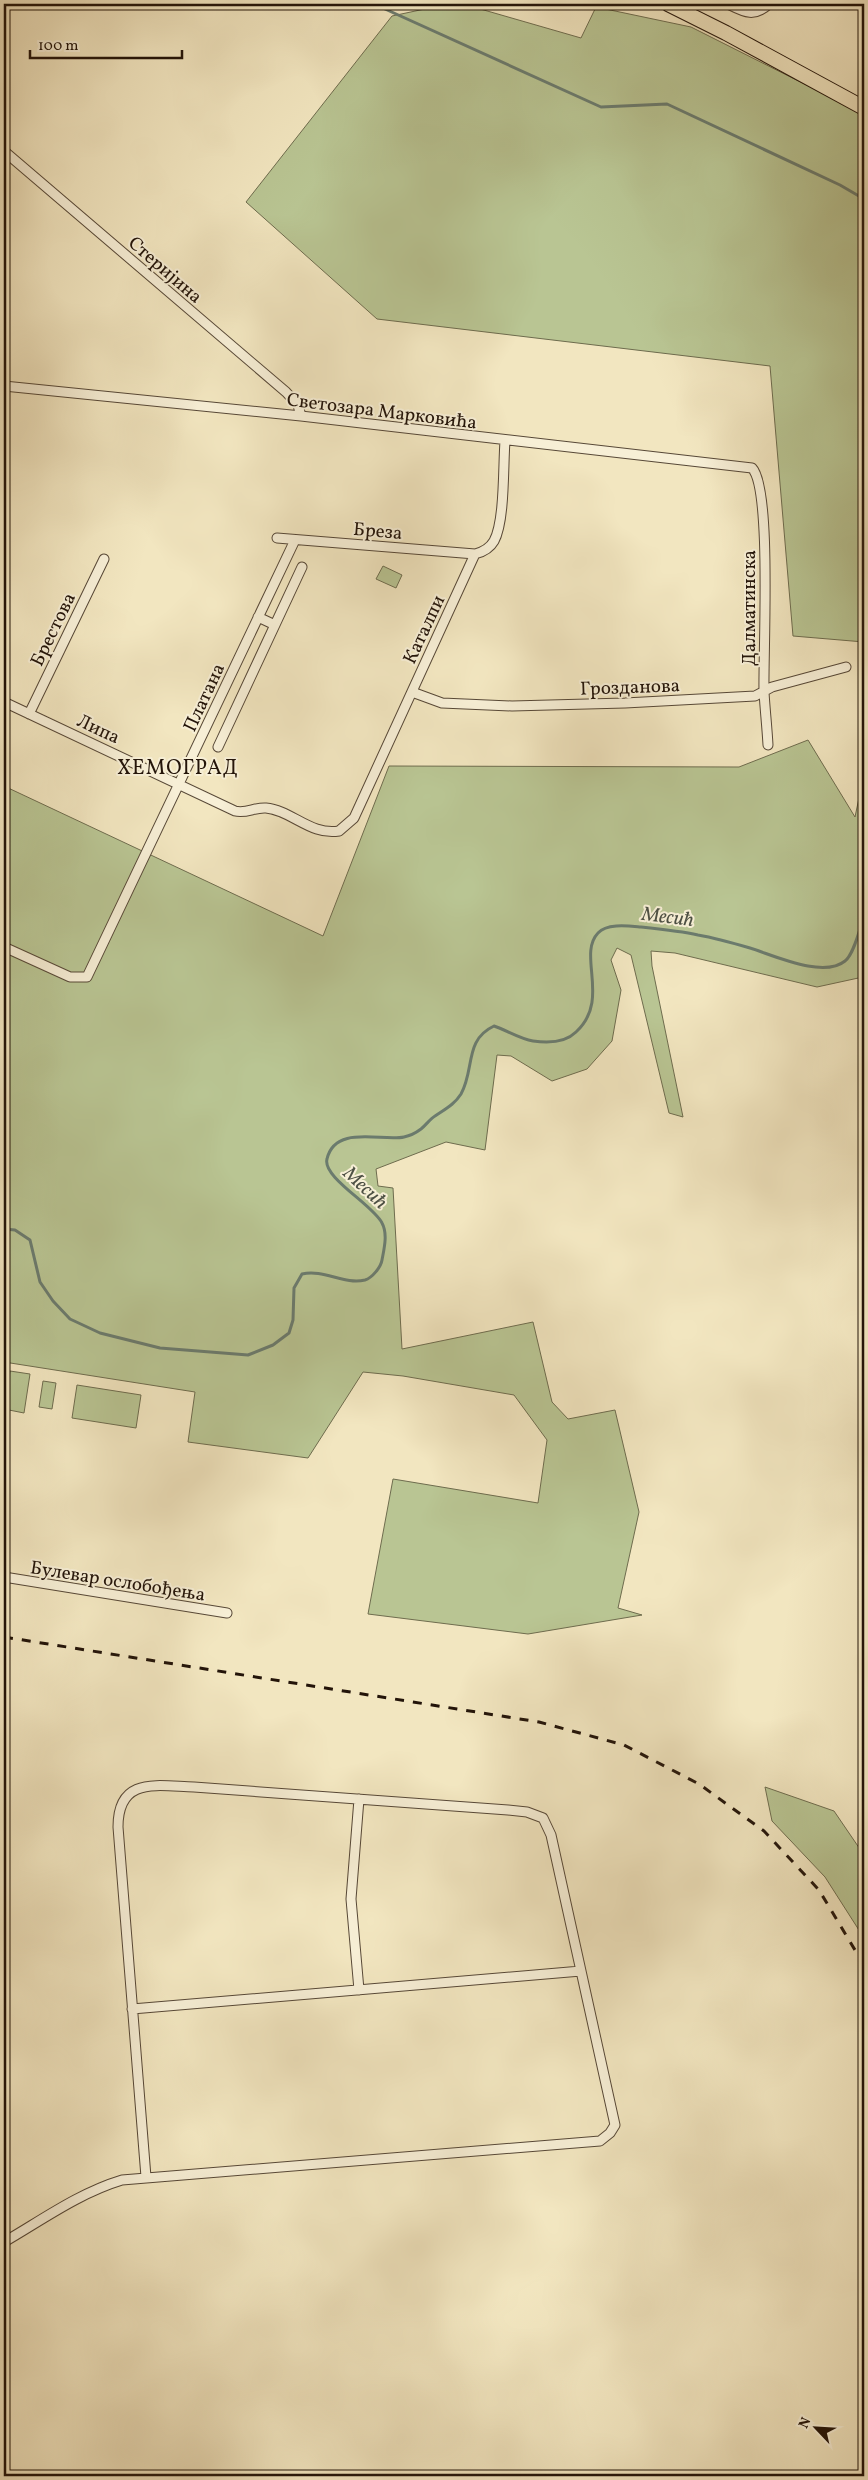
<svg xmlns="http://www.w3.org/2000/svg" width="868" height="2480" viewBox="0 0 868 2480" font-family="Vollkorn,serif">
<rect width="100%" height="100%" fill="#f2e6c0"/>
<filter id="stains"><feTurbulence type="fractalNoise" baseFrequency=".004" numOctaves="4"/><feColorMatrix values="0 0 0 0 .2 0 0 0 0 .09 0 0 0 0 .02 0 0 0 .5 -.17"/></filter>
<radialGradient id="worn" r=".72"><stop offset=".6" stop-color="#630" stop-opacity="0"/><stop offset="1" stop-color="#630" stop-opacity=".3"/></radialGradient>
<path fill="#b9c593" stroke="#6e6c4e" d="M448 4H463L581 38 596 7 691 27 864 114V642L793 636 770 366 377 319 246 202 392 16Z
M383 566 402 575 396 588 376 579Z
M808 740 855 817 864 774V978L863 977 817 987 675 953 651 951 652 966 683 1117 669 1113 631 955 617 948 611 960 621 990 612 1041 587 1069 552 1081 511 1056 497 1055 485 1150 446 1142 376 1169 378 1186 393 1188 402 1349 533 1322 552 1402 568 1419 615 1410 639 1512 618 1608 642 1615 528 1634 368 1614 393 1479 538 1503 547 1440 514 1395 403 1376 363 1372 308 1458 188 1442 195 1392 4 1362V786L323 936 389 766 739 767Z
M10 1371 30 1374 24 1413 4 1409Z
M43 1381 56 1383 52 1409 39 1407Z
M77 1385 141 1395 136 1428 72 1418Z
M765 1787 834 1811 864 1855V1938L825 1877 772 1821Z"/>
<g fill="none" stroke-linecap="round" stroke-linejoin="round">
<path stroke="#6b7b6e" stroke-width="3" d="M374 4 601 107 667 104 840 185 864 199
M4 1229 15 1230 30 1240 40 1282 53 1301 70 1319 100 1333 160 1348 248 1355 273 1345 289 1333 293 1320 294 1288 302 1274C324 1269 344 1285 365 1280 372 1278 381 1267 382 1260 384 1249 388 1234 382 1223 373 1205 322 1177 327 1159 335 1124 383 1142 404 1137 409 1136 417 1132 421 1129 426 1125 430 1119 435 1116 445 1109 454 1105 461 1094 475 1069 464 1040 494 1026 506 1030 520 1039 533 1041 547 1043 565 1043 576 1032 611 1000 577 955 598 933 607 923 629 926 641 927 660 929 680 931 698 935 715 938 733 943 750 948 773 955 823 979 845 961 854 954 860 928 864 916"/>
<defs>
<path id="street" d="M728 4C744 12 754 18 769 4
M4 151 286 392 298 405 301 416
M4 386 301 416 752 468C772 488 763 654 764 692 765 709 767 727 768 745
M277 538 475 554C483 552 490 548 494 541 505 521 503 466 505 441
M258 617 275 625
M412 692 442 703 512 706 625 703 755 696 772 687 846 667
M4 702 235 811C246 814 255 807 266 808 291 810 311 836 339 831L354 818 475 554
M29 714 104 559
M218 747 302 567
M4 947 70 977H87L295 540
M4 1577 227 1613
M359 1990 351 1899 359 1799
M132 2009 581 1971
M4 2242C42 2220 79 2193 122 2180L600 2141 610 2133 615 2125 551 1835 543 1818 527 1812 508 1810 194 1787C157 1786 118 1776 118 1827L146 2177"/>
<path id="primary" d="M668 4 726 33 864 108"/>
</defs>
<use href="#street" stroke="#574837" stroke-width="11"/>
<use href="#primary" stroke="#231409" stroke-width="16"/>
<use href="#street" stroke="#f7efd6" stroke-width="9"/>
<use href="#primary" stroke="#f2e6c0" stroke-width="14"/>
<path stroke="#231409" stroke-width="3" stroke-dasharray="9 9" stroke-linecap="butt" d="M4 1637 539 1722 624 1745 699 1784 764 1831 819 1890 864 1965"/>
</g>
<g text-anchor="middle" stroke-width="4" stroke-linejoin="round" paint-order="stroke">
<g font-size="19" fill="#231409" stroke="#f7efd6">
<text transform="translate(166 269) rotate(41)" y="7">Стеријина</text>
<text transform="translate(382 410) rotate(7)" y="7">Светозара Марковића</text>
<text transform="translate(378 530) rotate(5)" y="7">Бреза</text>
<text transform="translate(748 608) rotate(-90)" y="7">Далматинска</text>
<text transform="translate(52 629) rotate(-64)" y="7">Брестова</text>
<text transform="translate(423 629) rotate(-65)" y="7">Каталпи</text>
<text transform="translate(630 686) rotate(-2)" y="7">Грозданова</text>
<text transform="translate(203 697) rotate(-65)" y="7">Платана</text>
<text transform="translate(99 728) rotate(25)" y="7">Липа</text>
<text transform="translate(118 1580) rotate(9)" y="7">Булевар ослобођења</text>
</g>
<g font-size="20" font-style="italic" fill="#4d5044" stroke="#f7efd6">
<text transform="translate(668 916) rotate(7)" y="7">Месић</text>
<text transform="translate(366 1187) rotate(43)" y="7">Месић</text>
</g>
<g font-size="21" letter-spacing="1" fill="#231409" stroke="#f7efd6">
<text x="178" y="774">ХЕМОГРАД</text>
</g>
</g>
<rect width="868" height="2480" fill="none" stroke="#f2e6c0" stroke-width="20"/>
<rect x="5" y="5" width="858" height="2470" fill="none" stroke="#231409" stroke-width="2.5"/>
<rect x="10" y="10" width="848" height="2460" fill="none" stroke="#231409"/>
<g transform="translate(816 2428) rotate(295)" stroke="#f7efd6" stroke-width="4" paint-order="stroke">
<path d="M0-4L9 19L0 12L-9 19Z" fill="#231409"/>
<text y="-8" font-size="14" font-weight="bold" text-anchor="middle" fill="#231409">N</text>
</g>
<path d="M30 50v8h152v-8" fill="none" stroke="#231409" stroke-width="2.5"/>
<text x="38" y="50" font-size="15" fill="#231409" stroke="#f7efd6" stroke-width="4" paint-order="stroke">100 m</text>
<rect width="100%" height="100%" filter="url(#stains)"/>
<rect width="100%" height="100%" fill="url(#worn)"/>
</svg>
